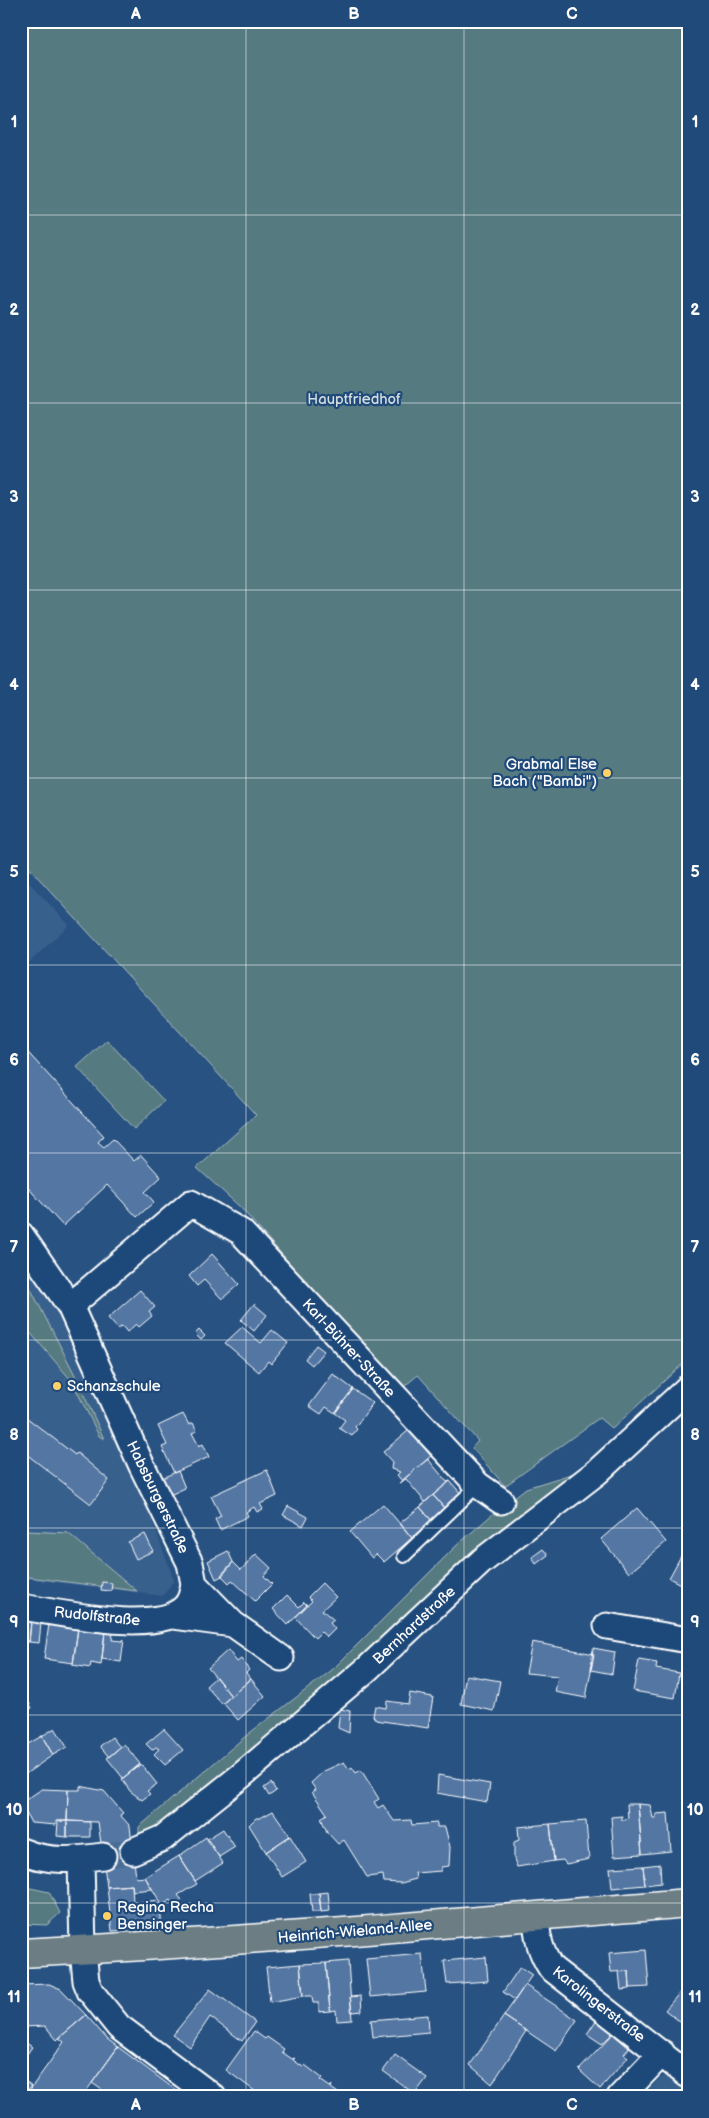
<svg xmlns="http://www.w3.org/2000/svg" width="709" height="2118" viewBox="0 0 709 2118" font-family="'Balsamiq Sans',sans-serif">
<rect width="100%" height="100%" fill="#285281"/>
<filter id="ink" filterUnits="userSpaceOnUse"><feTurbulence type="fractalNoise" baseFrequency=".02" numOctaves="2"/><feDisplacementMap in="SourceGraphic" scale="10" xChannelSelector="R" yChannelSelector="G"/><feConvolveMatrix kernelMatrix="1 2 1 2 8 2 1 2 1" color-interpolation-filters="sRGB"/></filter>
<g filter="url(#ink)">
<path fill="#39608d" d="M21 874 69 925 21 970Z
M21 1253 58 1311 130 1460 174 1580 163 1596 21 1578Z
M665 2076 673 2078 688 2090V2097H643L658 2080Z"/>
<path fill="#557a80" stroke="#aabcc0" d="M21 21H688V1359L612 1429 599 1418 505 1486 472 1448 478 1441 418 1375 401 1389 240 1207 197 1168 256 1115 21 859Z
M107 1040 164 1101 134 1129 77 1067Z
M21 1270 74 1373 104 1439 99 1436 72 1381 21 1322Z
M584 1470 378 1650 151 1838 139 1836V1827L247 1735 332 1670 455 1547 495 1512 526 1488Z
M27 1531 68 1533 137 1591 21 1576V1532Z
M21 1886 49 1892 60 1913 47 1925 21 1924Z"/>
<path fill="#5376a3" stroke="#fff" d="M21 1045 104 1136 98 1142 104 1147 113 1139 134 1161 141 1155 161 1177 145 1192 154 1202 137 1217 107 1185 63 1226 21 1180Z
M212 1254 239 1284 222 1299 204 1280 197 1286 189 1276Z
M140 1290 155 1307 149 1312 152 1316 139 1327 136 1324 127 1332 122 1326 118 1329 108 1318Z
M254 1304 267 1315 254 1331 241 1320Z
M242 1327 261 1343 272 1330 288 1343 271 1364 268 1361 259 1372 225 1343Z
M199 1330 205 1336 201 1340 195 1334Z
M316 1345 324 1351 312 1365 305 1359Z
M333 1374 353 1389 335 1413 326 1407 321 1414 309 1406Z
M353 1389 373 1403 355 1427 357 1429 352 1436 339 1428 345 1420 335 1413Z
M21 1411 24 1413 22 1414 75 1455 77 1453 109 1480 91 1504 21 1450Z
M183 1414 189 1425 193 1423 197 1431 192 1433 199 1446 203 1444 209 1457 174 1473 162 1447 167 1445 158 1426Z
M409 1430 431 1456 402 1481 397 1475 400 1472 391 1469 392 1462 383 1452Z
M428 1459 447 1482 450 1481 425 1502 406 1479 399 1483Z
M267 1470 277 1496 260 1504 263 1509 257 1512 254 1507 246 1512 248 1516 220 1530 215 1519 221 1516 211 1496Z
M178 1471 185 1488 170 1495 162 1478Z
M450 1481 462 1495 445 1509 433 1495Z
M433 1495 445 1509 432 1521 420 1507Z
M383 1504 412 1538 384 1562 376 1554 372 1558 350 1532Z
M288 1506 308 1517 303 1526 283 1515Z
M420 1507 432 1521 412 1538 400 1523Z
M637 1508 666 1542 629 1573 601 1539Z
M145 1534 153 1551 136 1559 128 1542Z
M688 1543V1588L669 1578Z
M543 1549 548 1555 536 1564 532 1557Z
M228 1551 233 1562 222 1576 216 1579 208 1561Z
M256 1554 271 1568 264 1576 272 1584 255 1601 232 1580 229 1583 221 1575 233 1562 241 1570Z
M102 1582 112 1583 111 1591 101 1590Z
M322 1583 336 1597 322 1610 334 1620 330 1623 335 1629 327 1637 321 1632 315 1638 295 1617 312 1601 308 1597Z
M287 1595 299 1607 304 1602 307 1605 288 1625 273 1609Z
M21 1621 31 1622 29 1642 21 1641Z
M31 1622 41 1623 39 1643 29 1642Z
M49 1624 78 1628 73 1663 44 1659Z
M78 1628 105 1632 101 1665 91 1663 90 1668 73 1665Z
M105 1632H113L112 1640 122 1641 124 1639 121 1662 102 1659Z
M532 1642 594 1654 586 1698 555 1692 558 1676 526 1673Z
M593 1648 615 1652 612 1674 591 1670Z
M228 1650 237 1662 241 1659 249 1670 246 1673 251 1679 231 1696 208 1668Z
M639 1660 657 1663 656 1669 679 1673 675 1698 633 1691Z
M687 1665H688V1684L684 1683Z
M466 1675 500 1681 494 1711 461 1704Z
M216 1677 231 1696 222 1704 206 1686Z
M251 1679 265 1696 238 1720 223 1703Z
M410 1693 433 1697 428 1728 376 1720 373 1716 375 1706 386 1708 387 1701 408 1704Z
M24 1694 32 1708 21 1714V1696Z
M340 1709 350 1711 349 1733 338 1728Z
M55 1728 67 1747 53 1755 42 1736Z
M164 1729 183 1750 165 1765 154 1754 159 1749 156 1747 152 1750 146 1744Z
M42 1736 53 1755 21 1777V1748Z
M112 1737 120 1747 109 1757 100 1746Z
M124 1744 140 1764 123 1778 107 1758Z
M344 1762 349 1769 352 1767 356 1773 361 1770 379 1799 374 1802 378 1808 383 1805 394 1821 411 1820 412 1825 437 1823V1827H445L450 1847 449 1866 441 1867V1871L415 1873 416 1879 401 1883 384 1882 383 1875 367 1877 344 1840 338 1844 327 1832 321 1818 327 1814 312 1792 316 1790 311 1783 324 1771Z
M141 1764 157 1784 147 1791 150 1794 142 1800 130 1791 122 1779Z
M438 1775 490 1784 487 1802 437 1793Z
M271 1783 276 1791 269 1796 264 1788Z
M80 1786 104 1791 123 1813 120 1815 130 1826 136 1878 145 1877 152 1889 133 1891 132 1885 107 1887 98 1822 67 1821 68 1790H80Z
M42 1789 68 1790 67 1821H56V1825L31 1823 21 1803Z
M627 1804H638L642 1854 614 1856 611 1817 622 1816V1820H625L628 1818Z
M638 1804 650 1805 653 1818H656V1814L668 1813 671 1851 642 1854Z
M273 1811 290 1836 266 1852 249 1825 256 1818H260Z
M58 1821H67V1837L57 1836Z
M67 1821 90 1822V1837H67Z
M586 1821 589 1859 566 1864 563 1860 554 1861 550 1824Z
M550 1824 554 1861 517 1867 514 1859V1842L519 1840 518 1827Z
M223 1829 235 1847 219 1857 207 1839Z
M290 1836 306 1862 282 1877 266 1852Z
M206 1837 223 1863 195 1881 179 1856Z
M179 1856 197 1884 178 1895 182 1900 175 1905 171 1900 162 1905 145 1877Z
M660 1864 661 1883 645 1885 643 1866Z
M643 1866 645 1885 612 1888 610 1868Z
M132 1885 133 1903 159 1900 162 1905 160 1907 162 1927 112 1931 107 1887Z
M328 1892 330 1911 321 1912 319 1893Z
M319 1893 321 1912H312L310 1894Z
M646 1950 649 1987 630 1988 629 1971 611 1972 609 1953Z
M422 1954 426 1992 370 1997 366 1959Z
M486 1957 488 1981 447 1984 444 1961Z
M348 1961 352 2020 337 2021 336 2010 330 2011 326 1963Z
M326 1963 330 2011 319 2012V2003H313L312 1996H303L300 1964Z
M300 1964 303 1996 270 2002 266 1967Z
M520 1967 532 1975 515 2000 503 1992Z
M629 1971 630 1989 621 1990 619 1972Z
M688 1983V2028L665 2010Z
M49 1984 61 1989 86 2015 57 2040 45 2026 24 2027V2025L21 1985Z
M525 1985 577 2020 556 2051 504 2016Z
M210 1989 255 2022 242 2041 210 2017 190 2047 173 2035Z
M361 1996 362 2011 352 2012 350 1997Z
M86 2015 107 2039 118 2047 82 2097H33L29 2091 64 2042 59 2038Z
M428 2015 429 2032 373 2037 371 2020Z
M504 2016 526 2031 492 2084 470 2065Z
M597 2019 614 2032 602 2044 587 2034Z
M21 2025H24V2027L25 2042 32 2047 21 2062Z
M254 2031 265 2039 267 2037 284 2049 282 2052 292 2059 295 2058 293 2060 303 2067 305 2065 322 2078 320 2080 330 2087 332 2085 331 2088 341 2095 343 2093 348 2097H263L226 2070Z
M613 2034 629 2048 624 2054 628 2057 600 2089 579 2070Z
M118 2047 185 2097H106L108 2094 92 2083Z
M395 2055 427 2078 415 2094 383 2071Z
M21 2078 32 2086 21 2094Z
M29 2091 33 2097H21V2094Z"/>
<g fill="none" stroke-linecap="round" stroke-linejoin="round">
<path stroke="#486c94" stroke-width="25" stroke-dasharray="25 12" stroke-linecap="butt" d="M103 1856 133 1851"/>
<defs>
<path id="lane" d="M404 1556 478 1485"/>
<path id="street" d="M21 1235 70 1306 141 1464 190 1563 194 1584 233 1624 281 1658
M70 1306 191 1203 241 1232 478 1485 501 1501
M21 1607C58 1612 156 1635 184 1608 191 1601 192 1594 194 1584
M173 1616 233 1624
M607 1626 688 1640
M21 1851C50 1863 73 1860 103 1856
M133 1851 163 1838 242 1775 367 1669 482 1561 597 1472 688 1388
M81 1859 83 1950 86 1981 90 1991 119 2027 213 2097
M536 1916C537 1937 540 1951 551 1968L688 2075
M620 2097 662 2053"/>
<path id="primary" d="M21 1953C244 1942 466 1922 688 1903"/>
</defs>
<use href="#lane" stroke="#fff" stroke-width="16"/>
<use href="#street" stroke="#fff" stroke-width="29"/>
<use href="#primary" stroke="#fff" stroke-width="31"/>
<use href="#lane" stroke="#1f4a7a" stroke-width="12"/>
<use href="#street" stroke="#1f4a7a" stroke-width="25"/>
<use href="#primary" stroke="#6c7e84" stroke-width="28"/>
</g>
</g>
<path fill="none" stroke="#fff" stroke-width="1" stroke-opacity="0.55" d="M246 21V2097M464 21V2097M21 215H688M21 403H688M21 590H688M21 778H688M21 965H688M21 1153H688M21 1340H688M21 1528H688M21 1715H688M21 1903H688"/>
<g fill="#ffd166" stroke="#1f4a7a" stroke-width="2">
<circle cx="607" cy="773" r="5"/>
<circle cx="57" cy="1386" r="5"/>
<circle cx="107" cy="1916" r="5"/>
</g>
<g text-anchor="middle" stroke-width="4.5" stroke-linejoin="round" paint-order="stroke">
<g font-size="15" fill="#d4dedf" stroke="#1f4a7a">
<text x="354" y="404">Hauptfriedhof</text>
</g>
<g font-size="15" fill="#fff" stroke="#1f4a7a" text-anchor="start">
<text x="597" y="769" text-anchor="end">Grabmal Else<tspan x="597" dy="17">Bach ("Bambi")</tspan></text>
<text x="67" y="1391">Schanzschule</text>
<text x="117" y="1912">Regina Recha<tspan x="117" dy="17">Bensinger</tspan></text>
</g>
<g font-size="15" fill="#fff" stroke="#1f4a7a">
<text transform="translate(349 1348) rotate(47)" y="5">Karl-Bührer-Straße</text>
<text transform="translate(158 1497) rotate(64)" y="5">Habsburgerstraße</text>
<text transform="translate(97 1616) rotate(6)" y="5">Rudolfstraße</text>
<text transform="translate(414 1625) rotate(-43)" y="5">Bernhardstraße</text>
<text transform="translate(355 1931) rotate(-5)" y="5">Heinrich-Wieland-Allee</text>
<text transform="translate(599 2004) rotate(38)" y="5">Karolingerstraße</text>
</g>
</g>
<rect width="709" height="2118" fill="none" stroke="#1f4a7a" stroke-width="55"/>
<rect x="28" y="28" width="654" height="2062" fill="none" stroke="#fff" stroke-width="2"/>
<g font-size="16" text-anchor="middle" font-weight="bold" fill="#fff">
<text x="136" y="19">A</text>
<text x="354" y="19">B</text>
<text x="572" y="19">C</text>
<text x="14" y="127">1</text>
<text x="695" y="127">1</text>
<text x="14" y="315">2</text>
<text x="695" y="315">2</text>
<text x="14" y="502">3</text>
<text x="695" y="502">3</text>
<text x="14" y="690">4</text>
<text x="695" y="690">4</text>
<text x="14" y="877">5</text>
<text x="695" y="877">5</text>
<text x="14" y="1065">6</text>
<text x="695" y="1065">6</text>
<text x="14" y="1252">7</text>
<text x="695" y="1252">7</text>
<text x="14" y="1440">8</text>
<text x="695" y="1440">8</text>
<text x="14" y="1627">9</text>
<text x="695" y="1627">9</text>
<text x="14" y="1815">10</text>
<text x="695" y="1815">10</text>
<text x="14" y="2002">11</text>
<text x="695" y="2002">11</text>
<text x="136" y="2110">A</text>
<text x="354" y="2110">B</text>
<text x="572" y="2110">C</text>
</g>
</svg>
